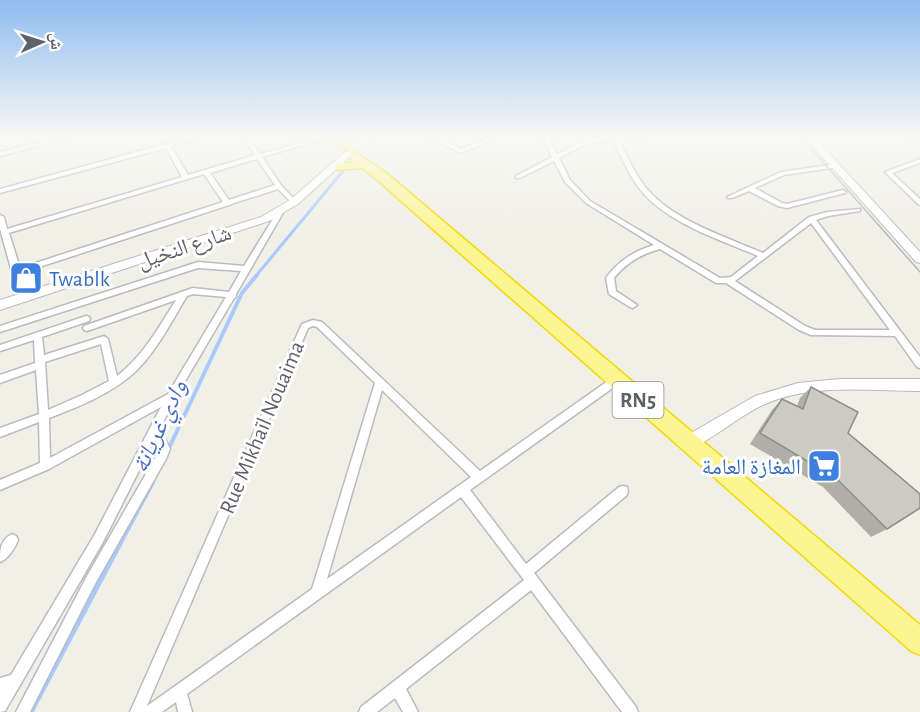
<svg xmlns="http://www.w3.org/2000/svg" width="920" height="712" viewBox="0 0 920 712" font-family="'Alegreya Sans','Noto Naskh Arabic',sans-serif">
<rect width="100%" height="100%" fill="#f0f0e7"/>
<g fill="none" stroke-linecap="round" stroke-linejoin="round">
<path stroke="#a9c9ff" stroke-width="3" d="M255 277 343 171"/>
<path stroke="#a9c9ff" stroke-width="4" d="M168 450 242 293 257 275"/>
<path stroke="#a9c9ff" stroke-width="5" d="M31 712 153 481"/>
<defs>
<path id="street" d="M66 136H76L0 156V152Z
M195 136H205L171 146 188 175 255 155 242 136H248L260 154 327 136H337L262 157 281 185 296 201V203H292L278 189 231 204 230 205 226 206 21 273 29 297 28 299H22L12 272 0 229V215L4 217 7 229 182 177 166 148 0 193V189ZM257 159 275 185 229 200 210 173ZM204 174 223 202 20 268 9 233Z
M426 136H434L461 149 494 136H502L461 153Z
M542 136H548L557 154 580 143 605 137 651 136 648 138 619 140C627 156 635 174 646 188 672 220 726 237 763 253L809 217 827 212 860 209V211L828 216 816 220 920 357V368L917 367 895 336 811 335 799 330 726 283H716L660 249C641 254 626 263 614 278L616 291 637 305 633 308 630 307 609 294 606 278C618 261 634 251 654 245L586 203 565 182 554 161 520 178H516V176L552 157ZM613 140C622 158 630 178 643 193 670 224 721 240 758 256L731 277 720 278 590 201 570 180 559 158 584 145ZM811 223 890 330H815L805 326 735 281Z
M906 136H913L919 140 914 141Z
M920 159V163L892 173 920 199V205L918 204 885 172Z
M836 164 839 166 838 167 784 175 755 188 782 203 787 204 843 190 846 192 845 193 787 208 778 206 749 191 732 198H728L727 197 781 172Z
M279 209H281L284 211 236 294V297L234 298 174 400 160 429 170 449 166 459 95 584 30 712H16L87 576 158 453 160 449 155 439 103 542 5 711 0 712V678L11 675 95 534 161 407 49 469 0 490V480L40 463 39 422 0 437V428L39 414 36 370 0 383V375L35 363 34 340 0 351V345L86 316 89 317 90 319 89 321 42 337 44 355 104 336 108 339 117 376C143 356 159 327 176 300L87 331 84 330 83 328 84 326 193 288 229 292 241 271 198 268 0 332V326L198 262 244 266ZM193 294 226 297 168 394 50 458 49 418C78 407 111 394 135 372 157 351 171 322 187 296ZM101 344 109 381 82 395 48 410 45 362Z
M313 320 322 322 480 471 615 376H621L623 379 621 382 470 490 526 564 619 487 623 486 627 487 628 491 627 495 534 573 636 707 638 712H622L531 590 406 689 418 712H403L395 698 377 712H359L361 707 524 580 461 497 187 694 192 712H178L176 702 162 712H130L301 326 302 324ZM313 326 317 327 375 383 312 589 147 706 308 328ZM382 390 471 477 327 579Z
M12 534 16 536 18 540C15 548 8 559 0 562 0 550 0 540 12 534Z"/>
<path id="secondary" d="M365 136H375L357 150H351V146Z
M804 136H813L920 252V263L916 262Z
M346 151 354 153 298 204 269 221 0 310V300L261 217 290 200Z
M839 379H920V391C870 391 812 383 765 404 740 415 719 435 694 447L689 449 684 447 681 442 684 437 755 396 798 383Z"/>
<path id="highway" d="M328 136H341L357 149 351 153Z
M356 153 385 172 920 625V655L911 651 375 178 363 168 337 170 335 167 337 164 354 162 350 157Z"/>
</defs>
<use href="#street" stroke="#b9bbc0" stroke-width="3"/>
<use href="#secondary" stroke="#b8bac0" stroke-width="2"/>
<use href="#highway" stroke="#f6d901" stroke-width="3"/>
<use href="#street" fill="#fff" fill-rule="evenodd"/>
<use href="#secondary" fill="#fff" fill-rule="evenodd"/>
<use href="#highway" fill="#fcf692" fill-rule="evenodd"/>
<path stroke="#b7b8b8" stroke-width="1.5" d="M800 136 920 272"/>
</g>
<path fill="#afafa8" d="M811 387 848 433 887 529 871 537 823 487 750 444 772 410 782 399 797 406 800 398Z"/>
<path fill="#cbcbc3" stroke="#8e8e88" stroke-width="1.5" d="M811 387 858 412 848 433 920 494V508L887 529 836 478 760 433 782 399 803 409Z"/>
<linearGradient id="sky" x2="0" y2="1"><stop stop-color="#8fbcf1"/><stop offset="0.58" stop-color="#f8f8f4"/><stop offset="1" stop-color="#f8f8f4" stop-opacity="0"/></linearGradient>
<rect width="920" height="236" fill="url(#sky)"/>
<defs>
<symbol id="shop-square" viewBox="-11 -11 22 22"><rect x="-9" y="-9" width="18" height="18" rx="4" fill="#3f7fe0" stroke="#fff"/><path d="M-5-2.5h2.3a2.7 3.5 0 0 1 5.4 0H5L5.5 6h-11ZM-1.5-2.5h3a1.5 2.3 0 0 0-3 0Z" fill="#fff"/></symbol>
<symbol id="supermarket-square" viewBox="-11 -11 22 22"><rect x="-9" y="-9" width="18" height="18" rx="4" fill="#3f7fe0" stroke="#fff"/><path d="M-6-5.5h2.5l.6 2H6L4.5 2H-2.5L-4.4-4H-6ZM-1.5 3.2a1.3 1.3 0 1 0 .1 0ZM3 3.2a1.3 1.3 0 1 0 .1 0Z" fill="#fff"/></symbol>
</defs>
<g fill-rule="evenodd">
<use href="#shop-square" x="7" y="259" width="38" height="38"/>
<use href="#supermarket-square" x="805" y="447" width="38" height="38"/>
</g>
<g text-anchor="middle" stroke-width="6" stroke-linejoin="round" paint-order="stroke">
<rect fill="#fff" stroke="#8e9095" stroke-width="1.5" x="612.5" y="382" width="51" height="36" rx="4.5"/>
<g font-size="21" font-weight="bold" fill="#5e6167">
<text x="638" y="407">RN5</text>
</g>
<g font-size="22" fill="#5e6167" stroke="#fff">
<text transform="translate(184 246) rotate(-18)" y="8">شارع النخيل</text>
<text transform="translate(261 427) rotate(-67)" y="8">Rue Mikhaïl Nouaima</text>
</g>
<g font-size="22" fill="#366cbe" stroke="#fff" text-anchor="start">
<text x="49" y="286">Twablk</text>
<text x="801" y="474" text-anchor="end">المغازة العامة</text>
</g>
<g font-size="24" font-style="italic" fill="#4a6ec4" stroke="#fff">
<text transform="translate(159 426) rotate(-65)" y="8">وادي غريانة</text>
</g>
</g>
<g transform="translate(42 42) rotate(87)" stroke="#ffffff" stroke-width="4.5" paint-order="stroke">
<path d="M0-4.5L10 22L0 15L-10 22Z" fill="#5e6167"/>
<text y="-9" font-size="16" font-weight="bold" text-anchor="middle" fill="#5e6167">ش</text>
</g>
</svg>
